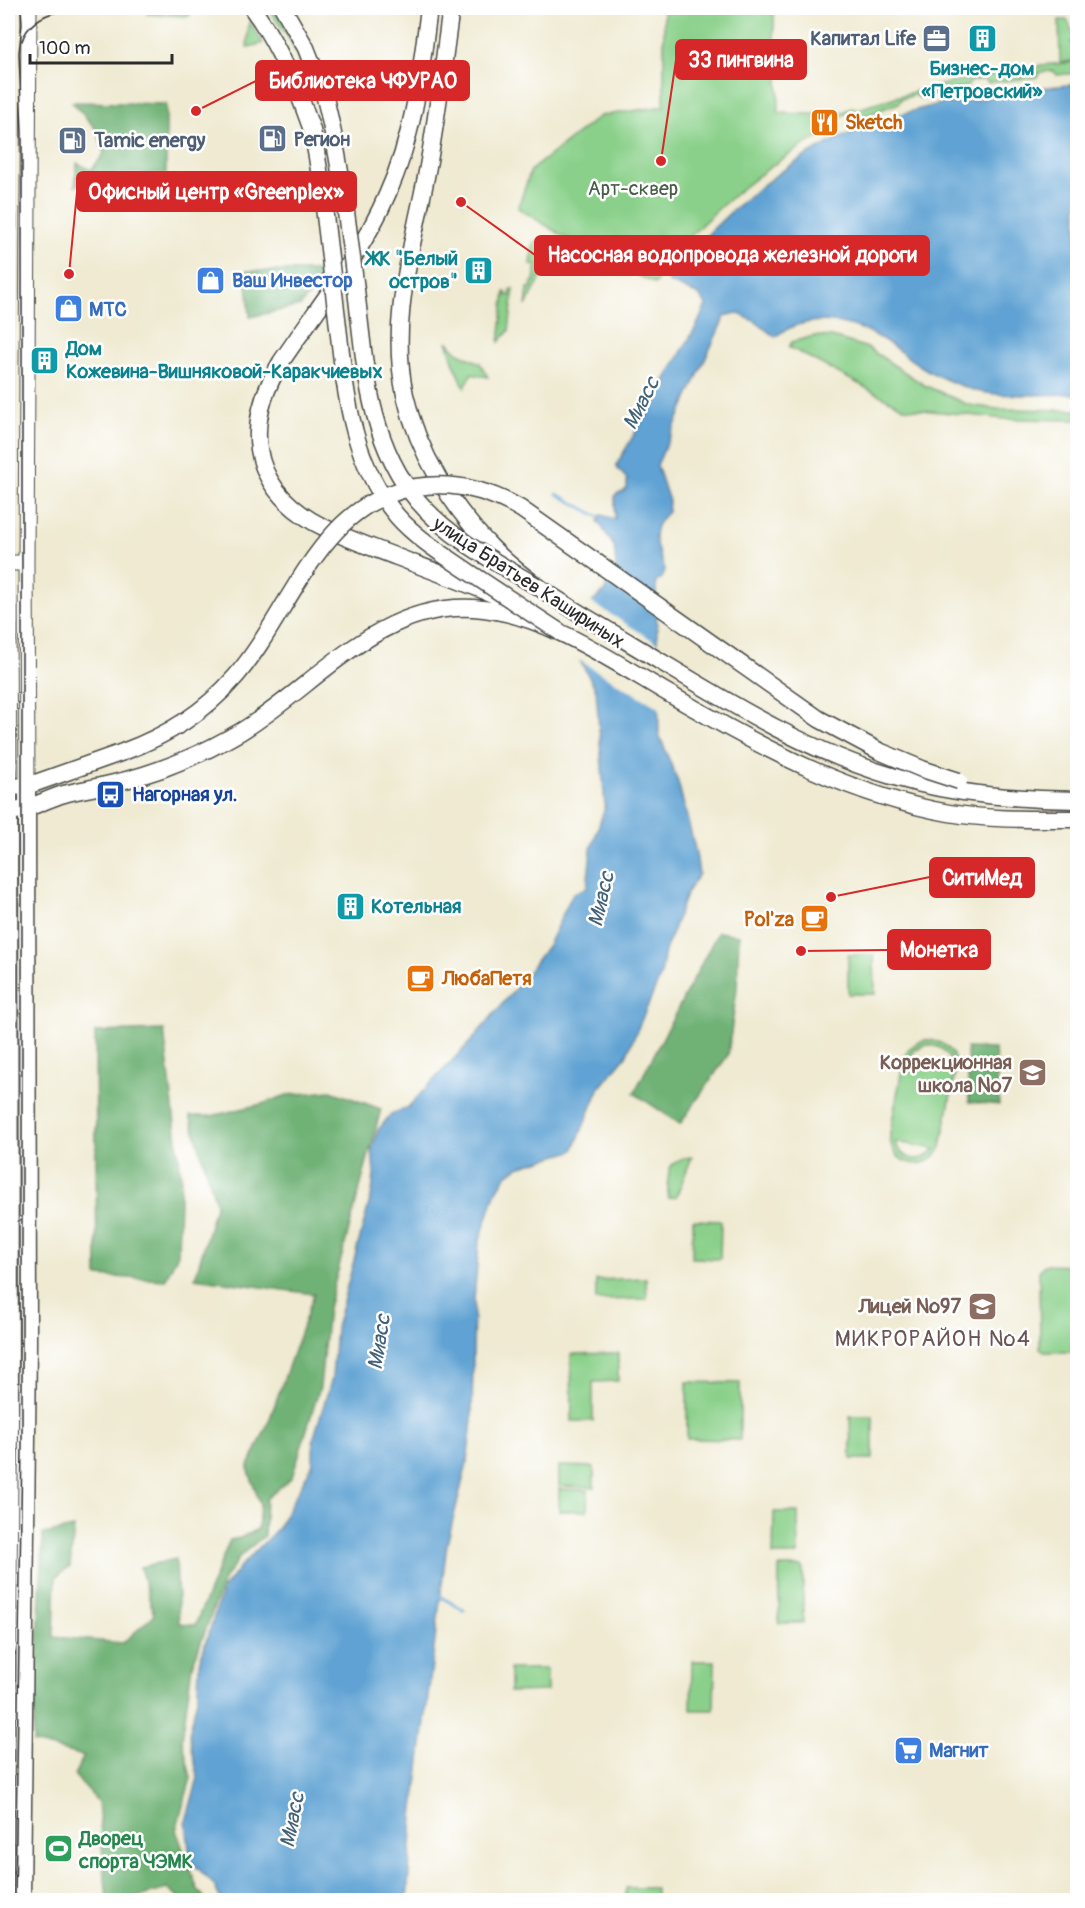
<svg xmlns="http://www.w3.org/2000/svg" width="1085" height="1908" viewBox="0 0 1085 1908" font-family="Pangolin,sans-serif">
<rect width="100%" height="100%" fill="#fff"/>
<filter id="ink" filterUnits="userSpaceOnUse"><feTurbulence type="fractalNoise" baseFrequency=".0167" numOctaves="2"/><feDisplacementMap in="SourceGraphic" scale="12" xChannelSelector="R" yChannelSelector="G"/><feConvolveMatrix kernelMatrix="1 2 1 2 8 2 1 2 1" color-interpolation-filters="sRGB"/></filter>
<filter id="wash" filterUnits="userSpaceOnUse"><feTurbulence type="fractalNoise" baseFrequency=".008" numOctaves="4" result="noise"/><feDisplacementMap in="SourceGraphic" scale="24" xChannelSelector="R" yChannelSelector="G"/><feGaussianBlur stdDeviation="1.35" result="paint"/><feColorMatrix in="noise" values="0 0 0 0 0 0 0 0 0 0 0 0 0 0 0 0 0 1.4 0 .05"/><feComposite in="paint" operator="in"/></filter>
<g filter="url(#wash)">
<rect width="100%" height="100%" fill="#efead1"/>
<path fill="#8ad08a" stroke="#5a7e5a" stroke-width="1.5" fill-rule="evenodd" d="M172 8H192L189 16 146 14Z
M268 8H276L305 62 300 63 291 42Z
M664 8H774V60L779 63 778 75 779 113 835 115 852 108 859 109C915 89 974 76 1033 69L1041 65 1077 62V73L1057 75 1054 71 1040 72 1037 77 988 83 984 79 970 82 968 86 919 98 915 95 901 99 899 103 861 117 852 116 851 112 836 118 840 126C776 156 690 222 655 284L563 236 518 208 531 170 600 116 664 106Z
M1059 20H1067L1077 40 1071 42 1074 47 1077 46V61L1060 62Z
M249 21 263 43 247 48Z
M539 240 549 243 554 253 526 306 528 288H531L532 282 534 281 536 266 531 265 533 244Z
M511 289H514L509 331 499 342 505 292H506V295L510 296Z
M814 336 832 337 868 348 924 385 969 405 997 409 1077 410V420L1005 419 904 408 789 347 792 342Z
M447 341 457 352 480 363 488 377 471 374 465 388 454 364Z
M848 955H874L875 994H848Z
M928 1040C945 1041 955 1051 956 1068L941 1147C927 1176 888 1165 890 1133L904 1058C909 1047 916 1041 928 1040ZM924 1045C939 1044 949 1051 951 1065L910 1058 915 1050ZM895 1142H896L935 1149C921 1165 903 1161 895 1142Z
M692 1157 676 1197 668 1198C668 1174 664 1160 692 1157Z
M693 1220 721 1221 720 1259 692 1258Z
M1044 1265 1077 1266V1352H1046L1040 1348 1039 1271Z
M646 1278 647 1299 596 1300V1280Z
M618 1353V1381L593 1382V1421H572L571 1354Z
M687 1382 740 1383V1440L687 1439Z
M850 1416H873V1459H851Z
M559 1466 594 1467V1487L559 1486Z
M559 1489 588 1490 587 1511H559Z
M774 1512H798V1555H773Z
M779 1567H803V1623H779Z
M692 1661H715L714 1710H691Z
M510 1669H547V1691L510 1692Z
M626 1888H656V1900H626Z"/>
<path fill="#6fb276" stroke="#4d6e50" stroke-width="1.5" d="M72 102 166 104V173L113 174 75 186 77 163 91 170 104 154 97 130Z
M246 271H318L317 286 300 306 250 317Z
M718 932 739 935 737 988 728 1055 680 1124 634 1093Z
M164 1030 181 1175 178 1254 165 1280 97 1276 95 1032Z
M967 1048 995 1049 999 1105 969 1102Z
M331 1091 381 1109 328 1308 320 1387 292 1477 266 1499 264 1536 241 1555 225 1578 192 1666 182 1739 191 1778 176 1830 197 1888 206 1900H184L167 1889 126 1900H107L98 1802 74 1775 84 1756 33 1743 43 1534 74 1528 70 1567 56 1577 54 1637 123 1643 154 1615 140 1567 176 1559 179 1623 195 1625 230 1540 240 1538 258 1529 260 1504 248 1468 269 1421 314 1294 195 1278 216 1203 190 1116H211L262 1104 287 1095Z"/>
<path fill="#5ea2d3" stroke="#44667f" stroke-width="1.5" d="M1077 84V394C1050 394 997 398 973 390 958 385 941 378 927 370 911 361 897 348 882 339 849 319 807 313 775 337L756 322 737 313 725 316 657 465 669 501 668 512C646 531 657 547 665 570L662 578 656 582 659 734 678 782 696 853 699 874 687 892 665 951 661 975 626 1056 600 1087 573 1151 518 1167 506 1176 495 1194 479 1243 474 1299 472 1421 467 1463 447 1544 413 1817 407 1900H221L214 1885 190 1860 186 1821 198 1778 189 1734 198 1694 199 1663 223 1589 239 1568 278 1528 313 1463V1440L332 1378 336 1328 372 1192 374 1175 372 1149 378 1130 391 1114 407 1108 471 1041 519 984 548 945 573 893 587 888 591 849 605 807 596 690 577 655 588 606 604 592 616 565 614 546 598 521 601 515 615 519V496L618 493 623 492 627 488V479L617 468V464L697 325 706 305 699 295 668 282C716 216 784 160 860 129 888 117 918 109 948 102L950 104 1008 94 1009 91Z"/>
<path fill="#efead1" d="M589 601 659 644 661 709 575 658 574 655V620Z"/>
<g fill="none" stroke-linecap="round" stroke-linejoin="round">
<path stroke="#5ea2d3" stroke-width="3" d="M557 494 603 519
M439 1596 464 1610"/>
</g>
</g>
<g filter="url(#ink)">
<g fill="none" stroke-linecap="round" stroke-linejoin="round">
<defs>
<path id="secondary" d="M8 216V228
M8 563H26
M8 626 9 787
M27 786 26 563 29 8"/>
<path id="primary" d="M252 8C273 36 287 68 301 100
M283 8 306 48 324 94
M429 8C421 72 414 136 387 195 362 254 316 309 281 362 245 422 248 482 312 521 338 536 369 546 397 557 431 570 466 583 500 597
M451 8C443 64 437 121 426 177 412 250 389 321 405 395 418 453 451 506 492 548 532 589 585 616 633 645 717 695 801 750 895 777 955 795 1016 799 1078 800
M8 812C27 811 46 799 64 794 79 790 94 788 110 784 155 774 199 756 240 732 315 687 376 603 473 608 547 612 622 668 685 703 768 751 853 796 949 813 991 820 1034 819 1078 819
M8 1648 10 1422 9 787 27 786 123 752
M22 1900 28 1344 27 786"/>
</defs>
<use href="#secondary" stroke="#484844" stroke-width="17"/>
<use href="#primary" stroke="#484844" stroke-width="19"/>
<use href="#secondary" stroke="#fff" stroke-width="15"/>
<use href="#primary" stroke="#fff" stroke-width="16"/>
<path stroke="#2b2b2b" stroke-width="1.5" d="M40 8 52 11 145 12 167 8
M22 41C27 25 42 15 57 12
M15 1900 22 1446V133L19 53 22 24 21 8"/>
<defs>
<path id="primary-bridge" d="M324 94C340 156 347 219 355 282 365 358 366 440 418 501 451 540 498 563 540 588
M301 100 312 130 317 157C325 208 330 259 336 310 345 383 348 458 397 516 416 538 444 555 469 572 499 592 529 612 560 632
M123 752C168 735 204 713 236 676 292 611 319 502 416 487 454 481 489 490 521 509L819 719 879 751 922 769 959 781"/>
</defs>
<use href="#primary-bridge" stroke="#484844" stroke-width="19" stroke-linecap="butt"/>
<use href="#primary-bridge" stroke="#fff" stroke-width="16"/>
</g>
</g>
<defs>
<symbol id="office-square" viewBox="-11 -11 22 22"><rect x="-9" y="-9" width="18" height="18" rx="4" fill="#5c6f8a" stroke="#fff"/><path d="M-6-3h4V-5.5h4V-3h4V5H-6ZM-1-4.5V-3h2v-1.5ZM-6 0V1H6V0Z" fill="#fff"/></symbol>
<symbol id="building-square" viewBox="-11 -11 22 22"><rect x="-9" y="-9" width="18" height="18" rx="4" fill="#0f9aa8" stroke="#fff"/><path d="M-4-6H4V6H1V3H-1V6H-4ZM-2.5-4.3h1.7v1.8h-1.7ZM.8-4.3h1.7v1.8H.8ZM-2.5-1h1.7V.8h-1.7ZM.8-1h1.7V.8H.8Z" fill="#fff"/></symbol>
<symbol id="restaurant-square" viewBox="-11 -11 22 22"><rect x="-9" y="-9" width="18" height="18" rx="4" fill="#e8710a" stroke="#fff"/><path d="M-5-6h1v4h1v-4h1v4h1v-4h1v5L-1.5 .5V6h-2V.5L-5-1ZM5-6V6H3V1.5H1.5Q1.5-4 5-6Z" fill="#fff"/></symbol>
<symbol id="fuel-square" viewBox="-11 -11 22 22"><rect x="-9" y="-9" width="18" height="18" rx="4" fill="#5c6f8a" stroke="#fff"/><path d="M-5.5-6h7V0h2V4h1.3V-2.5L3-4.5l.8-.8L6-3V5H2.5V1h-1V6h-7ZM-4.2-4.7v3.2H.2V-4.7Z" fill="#fff"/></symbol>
<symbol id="shop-square" viewBox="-11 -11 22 22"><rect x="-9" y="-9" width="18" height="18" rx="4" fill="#3f7fe0" stroke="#fff"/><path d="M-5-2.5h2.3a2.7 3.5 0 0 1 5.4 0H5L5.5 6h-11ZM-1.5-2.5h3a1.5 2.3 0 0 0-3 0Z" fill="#fff"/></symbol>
<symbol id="bus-square" viewBox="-11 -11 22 22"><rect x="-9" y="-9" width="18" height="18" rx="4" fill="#1a4fb4" stroke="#fff"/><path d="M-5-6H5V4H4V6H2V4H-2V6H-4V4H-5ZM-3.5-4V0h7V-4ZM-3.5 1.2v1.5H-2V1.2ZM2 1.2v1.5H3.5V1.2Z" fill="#fff"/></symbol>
<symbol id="cafe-square" viewBox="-11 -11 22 22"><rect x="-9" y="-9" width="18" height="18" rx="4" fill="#e8710a" stroke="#fff"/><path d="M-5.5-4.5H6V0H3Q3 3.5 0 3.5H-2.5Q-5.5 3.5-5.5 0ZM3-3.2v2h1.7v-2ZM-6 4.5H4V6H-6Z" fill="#fff"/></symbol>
<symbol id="school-square" viewBox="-11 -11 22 22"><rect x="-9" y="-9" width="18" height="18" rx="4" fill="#8d6e63" stroke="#fff"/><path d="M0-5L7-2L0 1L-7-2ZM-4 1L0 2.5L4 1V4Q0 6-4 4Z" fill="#fff"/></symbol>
<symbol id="supermarket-square" viewBox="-11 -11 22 22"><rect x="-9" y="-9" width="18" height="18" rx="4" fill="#3f7fe0" stroke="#fff"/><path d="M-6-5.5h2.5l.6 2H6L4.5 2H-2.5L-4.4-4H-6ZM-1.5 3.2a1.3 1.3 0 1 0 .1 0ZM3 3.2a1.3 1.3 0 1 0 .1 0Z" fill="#fff"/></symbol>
<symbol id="stadium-square" viewBox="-11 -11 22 22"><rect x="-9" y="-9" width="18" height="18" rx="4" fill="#2e9e5b" stroke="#fff"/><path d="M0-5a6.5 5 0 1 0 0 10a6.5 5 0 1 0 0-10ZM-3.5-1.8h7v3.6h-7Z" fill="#fff"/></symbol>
</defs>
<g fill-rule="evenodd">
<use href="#office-square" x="920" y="22" width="33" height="33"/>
<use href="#building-square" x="966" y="22" width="33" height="33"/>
<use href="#restaurant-square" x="808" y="106" width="33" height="33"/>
<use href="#fuel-square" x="256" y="122" width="33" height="33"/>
<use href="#fuel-square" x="56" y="124" width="33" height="33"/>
<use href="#building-square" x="462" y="254" width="33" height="33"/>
<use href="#shop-square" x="194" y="264" width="33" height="33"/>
<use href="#shop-square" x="52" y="292" width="33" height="33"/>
<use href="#building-square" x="28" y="344" width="33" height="33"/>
<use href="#bus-square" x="94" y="778" width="33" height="33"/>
<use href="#building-square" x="334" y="890" width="33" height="33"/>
<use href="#cafe-square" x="798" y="902" width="33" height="33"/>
<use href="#cafe-square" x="404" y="962" width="33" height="33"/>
<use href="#school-square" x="1016" y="1056" width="33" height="33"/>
<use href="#school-square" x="966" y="1290" width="33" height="33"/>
<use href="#supermarket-square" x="892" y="1734" width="33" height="33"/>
<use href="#stadium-square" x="42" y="1832" width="33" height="33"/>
</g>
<g text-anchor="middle" stroke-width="5" stroke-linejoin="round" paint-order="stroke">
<g font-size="20" font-weight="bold" fill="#4e5e75" stroke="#fff" text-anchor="start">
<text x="916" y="45" text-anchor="end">Капитал Life</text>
<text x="294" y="146">Регион</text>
<text x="94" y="147">Tamic energy</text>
</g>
<g font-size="20" font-weight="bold" fill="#0d838f" stroke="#fff" text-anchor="start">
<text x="982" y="75" text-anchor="middle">Бизнес-дом<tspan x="982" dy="23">«Петровский»</tspan></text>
<text x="458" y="265" text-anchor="end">ЖК "Белый<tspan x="458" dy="23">остров"</tspan></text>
<text x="66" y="355">Дом<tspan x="66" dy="23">Кожевина-Вишняковой-Каракчиевых</tspan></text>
<text x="371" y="913">Котельная</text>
</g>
<g font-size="20" font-weight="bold" fill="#c56008" stroke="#fff" text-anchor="start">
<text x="845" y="129">Sketch</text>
<text x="794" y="926" text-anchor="end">Pol'za</text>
<text x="442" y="985">ЛюбаПетя</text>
</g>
<g font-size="20" fill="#485d48" stroke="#fff">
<text x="633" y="195">Арт-сквер</text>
</g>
<g font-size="20" font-weight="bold" fill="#366cbe" stroke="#fff" text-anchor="start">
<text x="232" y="287">Ваш Инвестор</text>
<text x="89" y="316">МТС</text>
<text x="929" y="1757">Магнит</text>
</g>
<g font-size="20" fill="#2b2b2b" stroke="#fff">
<text transform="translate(529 582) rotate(33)" y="7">улица Братьев Кашириных</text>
</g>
<g font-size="20" font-weight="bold" fill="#164399" stroke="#fff" text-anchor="start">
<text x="132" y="801">Нагорная ул.</text>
</g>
<g font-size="20" font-weight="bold" fill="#785e54" stroke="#fff" text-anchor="end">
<text x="1012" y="1069">Коррекционная<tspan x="1012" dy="23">школа №7</tspan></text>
<text x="961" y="1313">Лицей №97</text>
</g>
<g font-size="20" font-weight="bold" fill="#27864d" stroke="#fff" text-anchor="start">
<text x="79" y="1845">Дворец<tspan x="79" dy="23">спорта ЧЭМК</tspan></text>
</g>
<g font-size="21" font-style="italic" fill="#426177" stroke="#fff">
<text transform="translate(641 403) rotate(-63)" y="7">Миасс</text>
<text transform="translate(601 899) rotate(-77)" y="7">Миасс</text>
<text transform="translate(379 1342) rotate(-81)" y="7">Миасс</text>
<text transform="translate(292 1820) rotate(-79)" y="7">Миасс</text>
</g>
<g font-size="22" letter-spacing="1.5" fill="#6c5353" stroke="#fff">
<text x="933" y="1346">МИКРОРАЙОН №4</text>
</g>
</g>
<path fill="none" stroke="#d62828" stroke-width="2" d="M661 161L676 60M196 111L256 81M69 274L77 192M461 202L535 255M831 897L930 877M801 951L888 950"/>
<g fill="#d62828" stroke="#fff" stroke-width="2">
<circle cx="661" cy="161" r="6"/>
<circle cx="196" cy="111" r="6"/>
<circle cx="69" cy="274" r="6"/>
<circle cx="461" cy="202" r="6"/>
<circle cx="831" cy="897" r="6"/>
<circle cx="801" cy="951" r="6"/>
</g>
<g fill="#d62828" stroke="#d62828" stroke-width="2">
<rect x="676" y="40" width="130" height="39" rx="6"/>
<rect x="256" y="61" width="213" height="39" rx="6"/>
<rect x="77" y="172" width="279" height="39" rx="6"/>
<rect x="535" y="236" width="394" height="39" rx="6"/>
<rect x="930" y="858" width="104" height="39" rx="6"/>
<rect x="888" y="930" width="102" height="39" rx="6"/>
</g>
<g font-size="21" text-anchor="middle" font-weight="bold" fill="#fff">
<text x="741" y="67">33 пингвина</text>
<text x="363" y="88">Библиотека ЧФУРАО</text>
<text x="216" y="199">Офисный центр «Greenplex»</text>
<text x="732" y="262">Насосная водопровода железной дороги</text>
<text x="982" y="885">СитиМед</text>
<text x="939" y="957">Монетка</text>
</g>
<rect width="1085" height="1908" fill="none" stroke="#fff" stroke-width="30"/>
<path d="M30 54v9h142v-9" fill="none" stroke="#2b2b2b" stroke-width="3"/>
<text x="39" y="54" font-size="18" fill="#2b2b2b" stroke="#ffffff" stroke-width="4.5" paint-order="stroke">100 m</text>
</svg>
